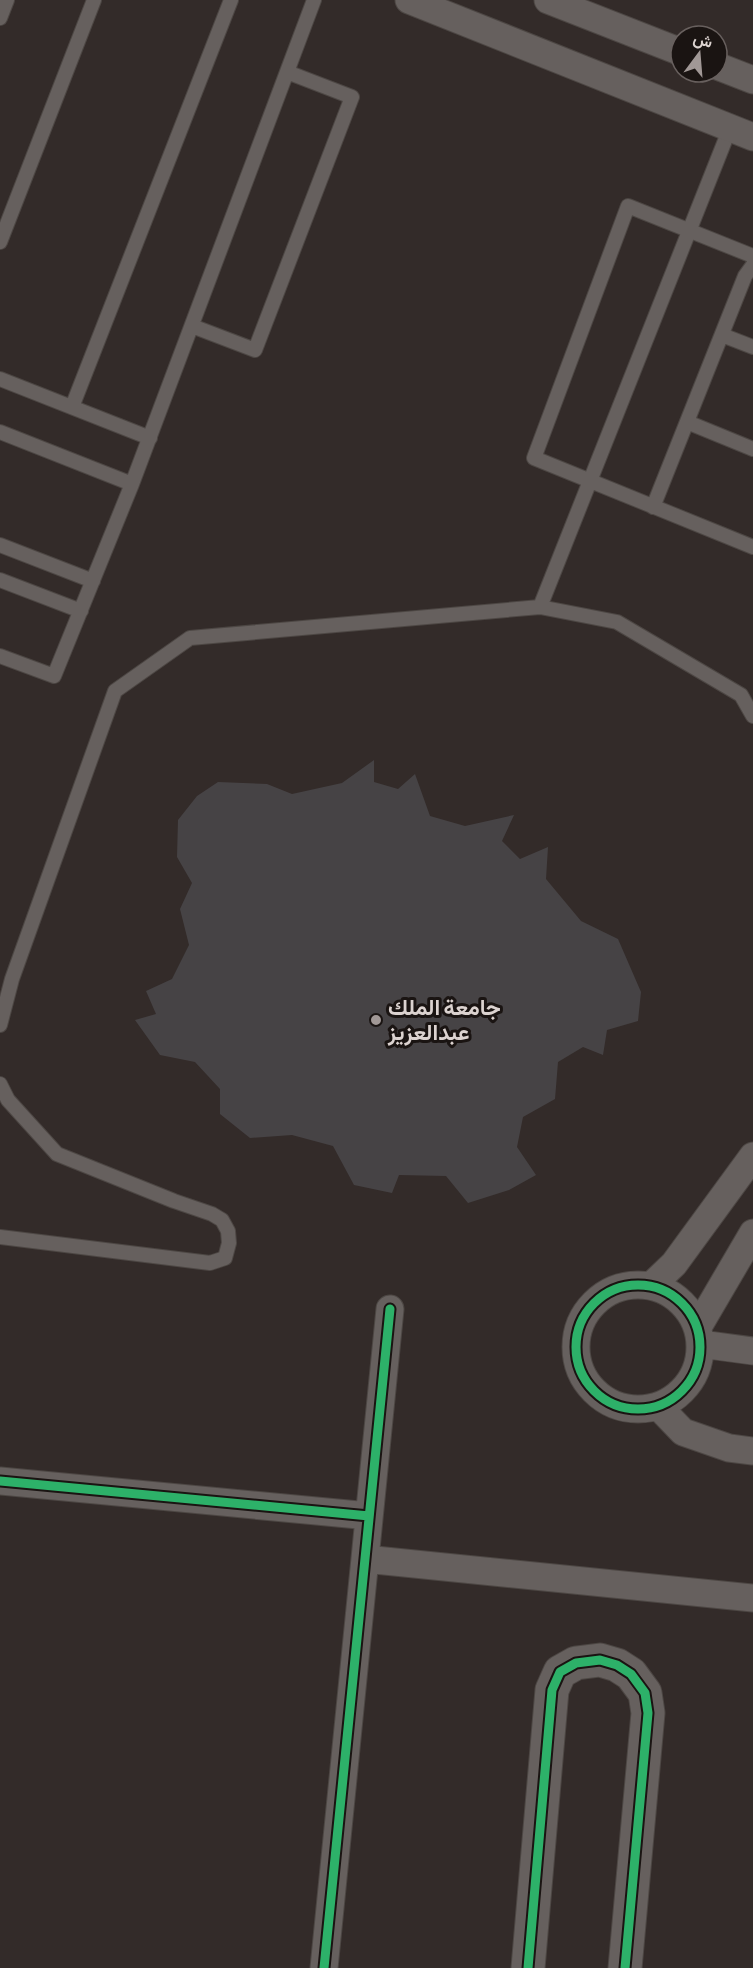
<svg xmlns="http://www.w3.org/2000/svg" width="753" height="1968" viewBox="0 0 753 1968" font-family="'Alegreya Sans',Vazirmatn,sans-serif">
<rect width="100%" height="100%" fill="#332b29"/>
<path fill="#464345" d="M374 760V782L398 789 415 774 430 816 465 826 514 815 502 841 520 859 548 847 546 879 581 921 618 939 641 992 638 1021 607 1030 603 1055 583 1047 558 1062 555 1099 523 1117 517 1147 536 1175 509 1190 468 1203 446 1176 399 1175 392 1193 354 1185 333 1146 292 1135 250 1138 220 1114V1089L195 1062 160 1055 135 1020 156 1014 146 991 172 979 189 945 180 909 192 883 177 857 178 820 197 796 218 782 267 784 292 794 342 783Z"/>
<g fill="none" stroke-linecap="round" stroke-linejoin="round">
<defs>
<path id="service" d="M0 18 7 0
M0 242 94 0
M753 256 628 206 534 458 753 547
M192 326 255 350 352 97 287 72
M722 335 753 347
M0 379 150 438
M72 407 231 0
M687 422 753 449
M0 432 132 484
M653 507 745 276 753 265
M0 545 93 581
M0 580 81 611
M540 607 730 128
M0 656 54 676 132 484 314 0
M0 1025 12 979 115 691 190 638 540 607 617 622 741 695 753 716
M0 1084 8 1100 57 1154 174 1201 212 1214 222 1220 228 1231 229 1243 225 1258 210 1263 0 1237"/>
<path id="minor" d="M409 0 753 137
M548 0 681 52
M717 66 753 80
M576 1347a62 62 0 1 1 124 0a62 62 0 1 1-124 0Z
M651 1286 674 1264 753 1156
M698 1327 753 1233
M701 1344 753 1351
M658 1406 683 1432 729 1448 753 1451
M0 1481 369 1516
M365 1559 753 1598
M324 1968 390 1309"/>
<path id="tertiary" d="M528 1968 552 1690 560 1672 576 1663 600 1660 617 1665 631 1674 645 1693 648 1713 625 1968"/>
</defs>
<use href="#service" stroke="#4d4744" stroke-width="16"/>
<use href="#minor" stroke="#4d4744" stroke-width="29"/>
<use href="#tertiary" stroke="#4d4744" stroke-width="35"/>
<use href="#service" stroke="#66605e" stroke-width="14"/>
<use href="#minor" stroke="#66605e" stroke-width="27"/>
<use href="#tertiary" stroke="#66605e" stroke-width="33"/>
<defs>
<path id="cycleway" d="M576 1347a62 62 0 1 1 124 0a62 62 0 1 1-124 0Z
M0 1481 369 1516
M324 1968 390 1309
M528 1968 552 1690 560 1672 576 1663 600 1660 617 1665 631 1674 645 1693 648 1713 625 1968"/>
</defs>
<use href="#cycleway" stroke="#1a1412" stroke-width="13"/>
<use href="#cycleway" stroke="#2db169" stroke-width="9"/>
</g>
<circle fill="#a19896" stroke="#1a1412" stroke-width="2" cx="376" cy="1020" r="6"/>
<g text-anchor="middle" stroke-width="6" stroke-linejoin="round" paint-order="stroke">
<g font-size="22" font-weight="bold" fill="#dcd3d0" stroke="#1a1412" text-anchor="start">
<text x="388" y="1015">جامعة الملك<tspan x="388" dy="25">عبدالعزيز</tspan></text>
</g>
</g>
<g transform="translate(699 54) rotate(16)"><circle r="28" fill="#1a1412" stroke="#68605e" stroke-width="1.5"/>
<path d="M0-4.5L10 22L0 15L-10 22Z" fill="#a19896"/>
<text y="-9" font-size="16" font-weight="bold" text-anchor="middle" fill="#dcd3d0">ش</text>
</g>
</svg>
